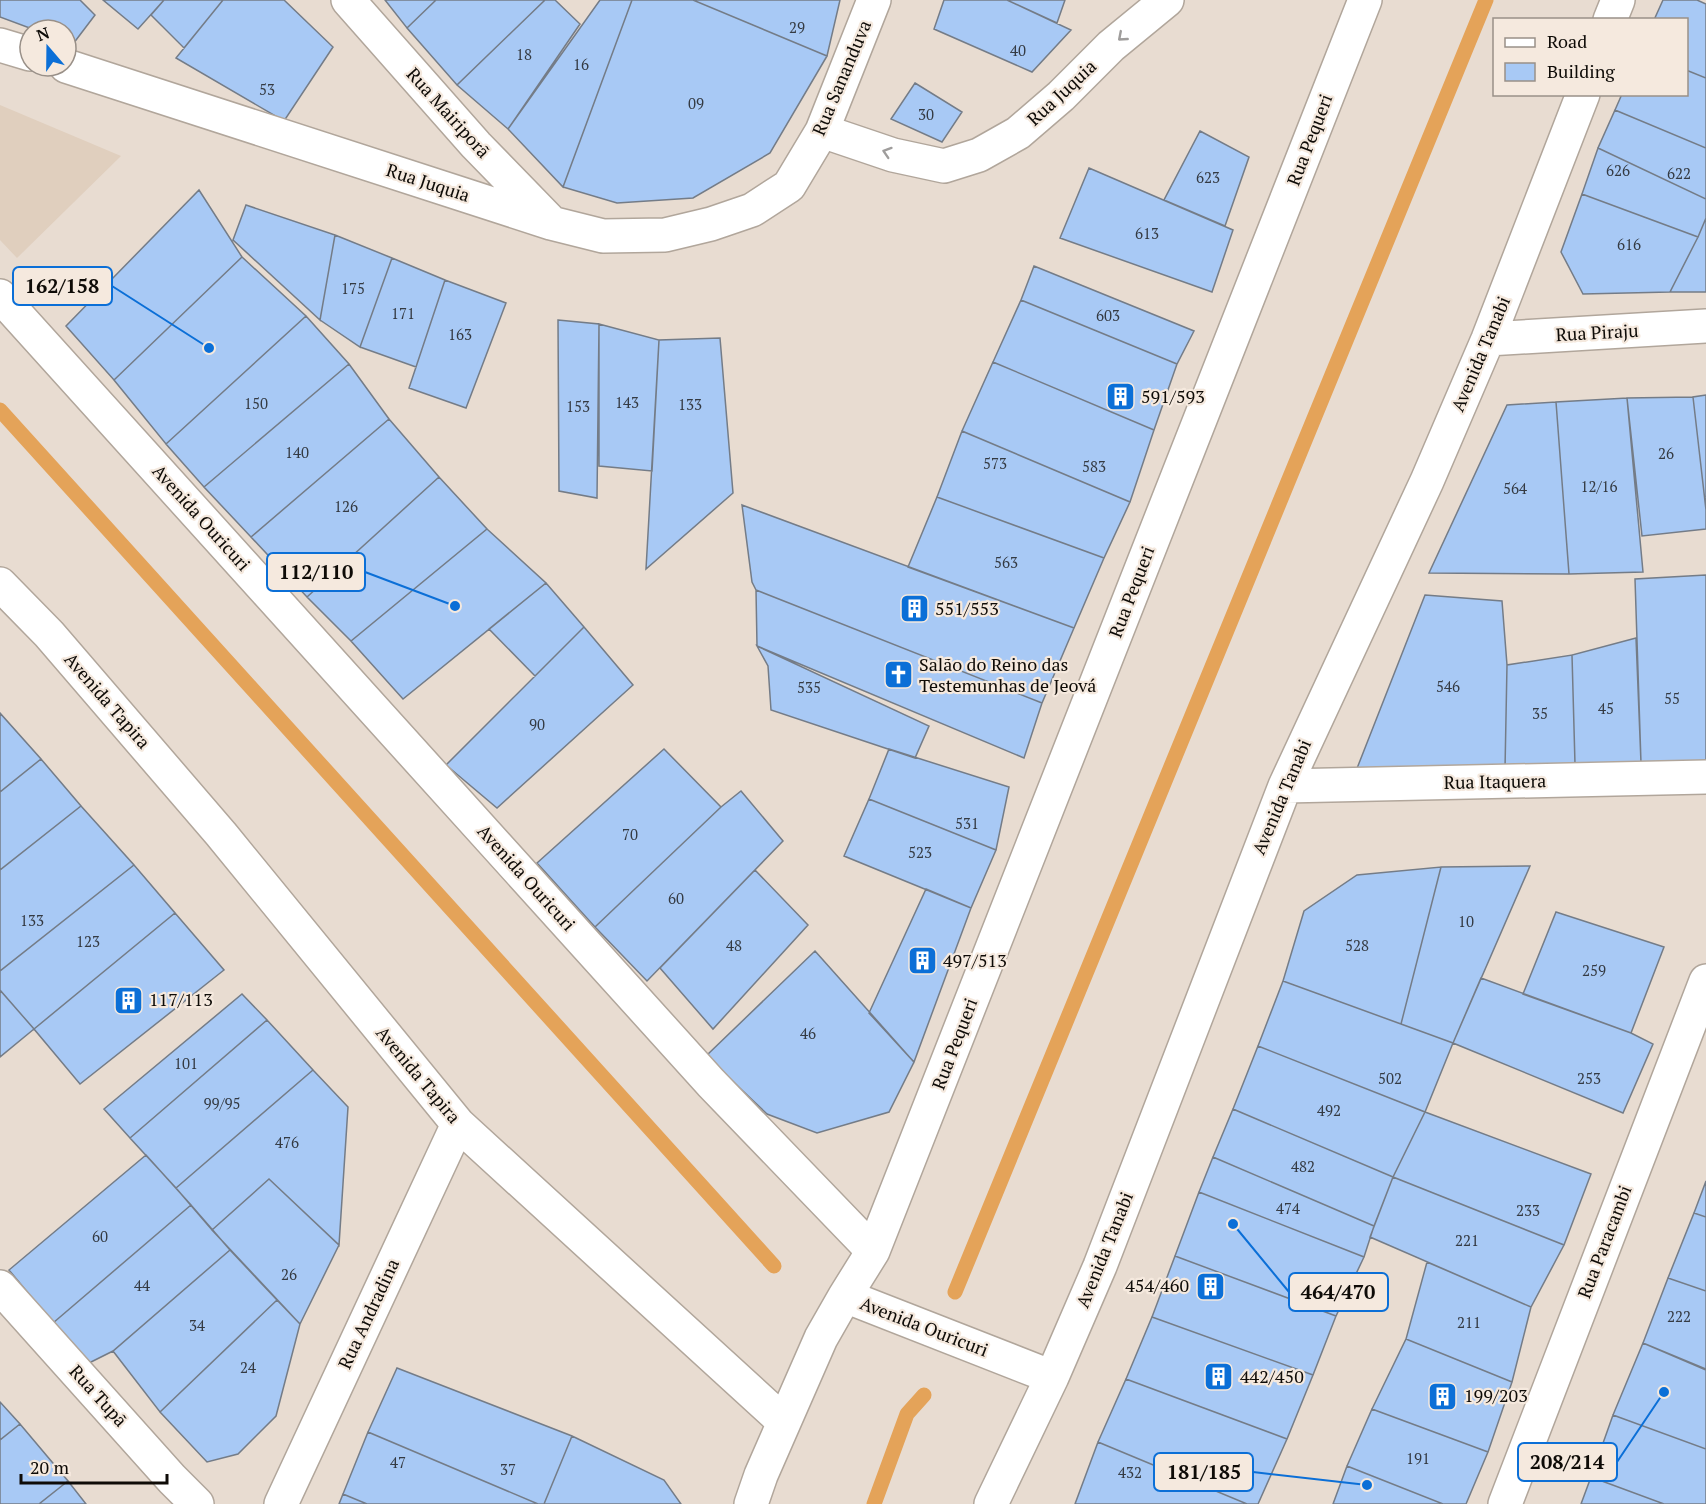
<svg xmlns="http://www.w3.org/2000/svg" width="1706" height="1504" viewBox="0 0 1706 1504" font-family="'PT Serif',serif">
<rect width="100%" height="100%" fill="#e8dcd1"/>
<path fill="#e0cfbe" d="M0 105 121 156 17 258 0 240Z"/>
<g fill="none" stroke-linecap="round" stroke-linejoin="round">
<path stroke="#e4a359" stroke-width="15" d="M0 410 774 1266
M955 1292 1486 0
M874 1504 907 1414 924 1395"/>
</g>
<path fill="#a8c9f5" stroke="#747c87" stroke-width="1.5" d="M0 0H80L95 15 73 44 66 41V30H35L0 17Z
M103 0H164L138 29Z
M164 0H223L184 48 151 15Z
M223 0H284L333 47 284 121 176 58Z
M385 0H436L407 28Z
M436 0H545L457 85 407 28Z
M545 0H555L580 24 508 129 457 85Z
M600 0H632L563 187 508 129Z
M632 0H693L827 56 770 153 693 198 617 203 563 187Z
M693 0H840L827 56Z
M944 0H1007L1071 30 1032 72 934 29Z
M1007 0H1065L1057 23Z
M1663 0H1697L1706 4V78L1686 70V20H1654Z
M1686 70 1706 78V148L1615 110 1622 94H1686Z
M915 83 962 112 942 142 891 119Z
M1615 110 1706 148V199L1598 148Z
M1200 131 1249 157 1225 226 1164 200Z
M1598 148 1706 199V218L1698 237 1582 194Z
M1089 168 1233 230 1212 292 1060 238Z
M199 190 242 257 114 380 66 326Z
M1582 194 1698 237 1670 292 1583 294 1561 252Z
M246 205 335 235 320 320 233 240Z
M1706 218V292H1670L1698 237Z
M335 235 392 258 360 347 320 320Z
M242 257 306 316 166 444 114 380Z
M392 258 445 280 416 367 360 347Z
M1034 266 1194 331 1177 364 1021 300Z
M445 280 506 303 466 408 409 388Z
M1021 300 1177 364 1154 430 993 362Z
M306 316 349 364 204 487 166 444Z
M558 320 599 324 597 498 559 491Z
M599 324 659 340 652 471 599 466Z
M720 338 733 493 646 569 659 340Z
M993 362 1154 430 1130 502 962 431Z
M349 364 389 419 251 537 204 487Z
M1706 395V510L1693 397Z
M1693 397 1706 510V529L1642 536 1627 398Z
M1627 398 1643 572 1569 574 1556 402Z
M1556 402 1569 574 1429 573 1507 405Z
M389 419 439 477 307 597 251 537Z
M962 431 1130 502 1104 558 937 497Z
M439 477 487 529 351 641 307 597Z
M937 497 1104 558 1074 628 908 567Z
M742 505 1074 628 1042 703 756 590 752 582Z
M487 529 546 583 403 699 351 641Z
M1706 575V761L1641 763 1635 579Z
M546 583 584 627 535 676 489 629Z
M756 590 1042 703 1024 758 757 646Z
M1425 595 1502 601 1507 665 1505 769 1354 776Z
M584 627 633 685 497 808 446 765Z
M1636 638 1641 763 1575 764 1572 655Z
M757 646 929 726 915 758 771 710 768 666Z
M1572 655 1575 764 1505 769 1507 665Z
M0 713 41 759 0 792Z
M664 749 721 807 595 927 537 863Z
M889 749 1009 787 996 850 869 799Z
M41 759 81 806 0 870V792Z
M741 791 783 841 647 981 595 927 721 807Z
M869 799 996 850 971 908 844 856Z
M81 806 134 865 0 971V870Z
M134 865 175 913 34 1029 0 990V971Z
M1530 866 1453 1043 1401 1024 1441 867Z
M1441 867 1401 1024 1283 981 1304 911 1357 875Z
M755 870 808 925 713 1029 660 968Z
M926 889 971 908 914 1062 869 1013Z
M1556 912 1664 947 1631 1033 1523 994Z
M175 913 224 970 80 1084 34 1029Z
M815 951 914 1062 889 1112 817 1133 767 1114 706 1056Z
M1481 978 1631 1033 1653 1044 1623 1113 1453 1043Z
M1283 981 1453 1043 1425 1112 1258 1046Z
M0 990 34 1029 0 1057Z
M242 994 267 1020 130 1138 104 1109Z
M267 1020 313 1070 176 1188 130 1138Z
M1258 1046 1425 1112 1393 1177 1233 1109Z
M313 1070 348 1107 339 1245 269 1179 212 1230 176 1188Z
M1233 1109 1393 1177 1374 1226 1213 1157Z
M1425 1112 1591 1174 1564 1245 1393 1177Z
M146 1155 191 1205 53 1323 9 1270Z
M1213 1157 1374 1226 1364 1257 1199 1192Z
M1393 1177 1564 1245 1531 1307 1370 1237Z
M269 1179 339 1245 300 1324 212 1230Z
M1706 1181V1217L1694 1213Z
M1199 1192 1364 1257 1336 1316 1175 1256Z
M191 1205 230 1250 113 1351 89 1363 53 1323Z
M1694 1213 1706 1217V1291L1668 1278Z
M230 1250 277 1300 160 1412 113 1351Z
M1175 1256 1336 1316 1313 1375 1152 1317Z
M1427 1262 1531 1307 1512 1382 1406 1339Z
M1668 1278 1706 1291V1369L1643 1343Z
M277 1300 300 1324 276 1416 238 1454 207 1462 160 1412Z
M1152 1317 1313 1375 1287 1439 1126 1379Z
M1406 1339 1512 1382 1488 1452 1372 1409Z
M1643 1343 1706 1370V1449L1613 1415Z
M397 1368 572 1436 544 1504H538L368 1432Z
M1126 1379 1287 1439 1258 1504H1247L1098 1442Z
M0 1402 20 1424 0 1440Z
M1372 1409 1488 1452 1466 1504H1443L1347 1466Z
M1613 1415 1706 1449V1504H1664L1591 1477Z
M20 1424 68 1481 39 1504H0V1440Z
M368 1432 538 1504H367L343 1494Z
M572 1436 664 1480 681 1504H544Z
M1098 1442 1247 1504H1075Z
M1347 1466 1443 1504H1333Z
M1591 1477 1664 1504H1581Z
M68 1481 86 1504H39Z
M343 1494 367 1504H339Z"/>
<g fill="none" stroke-linecap="round" stroke-linejoin="round">
<defs>
<path id="minor" d="M348 0 476 145 549 220
M1610 20 1618 0
M0 45 30 54
M66 66 551 223 603 236 665 235 711 224 752 210 789 186 822 131 874 0
M822 131 893 155 944 166 979 155 1018 133 1061 96 1111 46 1167 0
M0 296 711 1083 873 1251
M1488 339 1706 326
M0 584 49 634 221 834 458 1124 784 1422
M1285 786 1706 777
M0 1287 172 1479 197 1504
M845 1296 1052 1377
M281 1504 458 1124
M751 1504 761 1475 821 1338 845 1296 873 1251 1365 0
M991 1504 1052 1377 1100 1266 1285 786 1427 481 1488 339 1583 94
M1505 1504 1706 981"/>
</defs>
<use href="#minor" stroke="#b1a69b" stroke-width="36"/>
<use href="#minor" stroke="#fff" stroke-width="33"/>
</g>
<defs><path id="oneway-chevron" d="M-2-3.5L2.5 0L-2 3.5" fill="none" stroke-width="1.6" stroke-linecap="round" stroke-linejoin="round" transform="scale(1.5)"/></defs>
<g stroke="#9f9d9c">
<use href="#oneway-chevron" transform="translate(1122 37) rotate(139)"/>
<use href="#oneway-chevron" transform="translate(887 152) rotate(-162)"/>
</g>
<defs>
<symbol id="building-square" viewBox="-11 -11 22 22"><rect x="-9" y="-9" width="18" height="18" rx="4" fill="#0b6fd7" stroke="#f5e9de"/><path d="M-4-6H4V6H1V3H-1V6H-4ZM-2.5-4.3h1.7v1.8h-1.7ZM.8-4.3h1.7v1.8H.8ZM-2.5-1h1.7V.8h-1.7ZM.8-1h1.7V.8H.8Z" fill="#fff"/></symbol>
<symbol id="church-square" viewBox="-11 -11 22 22"><rect x="-9" y="-9" width="18" height="18" rx="4" fill="#0b6fd7" stroke="#f5e9de"/><path d="M-1.2-6h2.4v3.5h3.3v2.4h-3.3V6h-2.4V-.1h-3.3v-2.4h3.3Z" fill="#fff"/></symbol>
</defs>
<g fill-rule="evenodd">
<use href="#building-square" x="1104" y="380" width="33" height="33"/>
<use href="#building-square" x="898" y="592" width="33" height="33"/>
<use href="#church-square" x="882" y="658" width="33" height="33"/>
<use href="#building-square" x="906" y="944" width="33" height="33"/>
<use href="#building-square" x="112" y="984" width="33" height="33"/>
<use href="#building-square" x="1194" y="1270" width="33" height="33"/>
<use href="#building-square" x="1202" y="1360" width="33" height="33"/>
<use href="#building-square" x="1426" y="1380" width="33" height="33"/>
</g>
<g text-anchor="middle" stroke-width="4.5" stroke-linejoin="round" paint-order="stroke">
<g font-size="15" fill="#343a42">
<text x="797" y="33">29</text>
<text x="1018" y="56">40</text>
<text x="524" y="60">18</text>
<text x="581" y="70">16</text>
<text x="267" y="95">53</text>
<text x="696" y="109">09</text>
<text x="926" y="120">30</text>
<text x="1618" y="176">626</text>
<text x="1679" y="179">622</text>
<text x="1208" y="183">623</text>
<text x="1147" y="239">613</text>
<text x="1629" y="250">616</text>
<text x="353" y="294">175</text>
<text x="403" y="319">171</text>
<text x="1108" y="321">603</text>
<text x="460" y="340">163</text>
<text x="627" y="408">143</text>
<text x="256" y="409">150</text>
<text x="690" y="410">133</text>
<text x="578" y="412">153</text>
<text x="297" y="458">140</text>
<text x="1666" y="459">26</text>
<text x="995" y="469">573</text>
<text x="1094" y="472">583</text>
<text x="1599" y="492">12/16</text>
<text x="1515" y="494">564</text>
<text x="346" y="512">126</text>
<text x="1006" y="568">563</text>
<text x="1448" y="692">546</text>
<text x="809" y="693">535</text>
<text x="1672" y="704">55</text>
<text x="1606" y="714">45</text>
<text x="1540" y="719">35</text>
<text x="537" y="730">90</text>
<text x="967" y="829">531</text>
<text x="630" y="840">70</text>
<text x="920" y="858">523</text>
<text x="676" y="904">60</text>
<text x="32" y="926">133</text>
<text x="1466" y="927">10</text>
<text x="88" y="947">123</text>
<text x="734" y="951">48</text>
<text x="1357" y="951">528</text>
<text x="1594" y="976">259</text>
<text x="808" y="1039">46</text>
<text x="186" y="1069">101</text>
<text x="1390" y="1084">502</text>
<text x="1589" y="1084">253</text>
<text x="222" y="1109">99/95</text>
<text x="1329" y="1116">492</text>
<text x="287" y="1148">476</text>
<text x="1303" y="1172">482</text>
<text x="1288" y="1214">474</text>
<text x="1528" y="1216">233</text>
<text x="100" y="1242">60</text>
<text x="1467" y="1246">221</text>
<text x="289" y="1280">26</text>
<text x="142" y="1291">44</text>
<text x="1679" y="1322">222</text>
<text x="1469" y="1328">211</text>
<text x="197" y="1331">34</text>
<text x="248" y="1373">24</text>
<text x="1418" y="1464">191</text>
<text x="398" y="1468">47</text>
<text x="508" y="1475">37</text>
<text x="1130" y="1478">432</text>
</g>
<g font-size="18" fill="#0e0b07" stroke="#f5e9de">
<text transform="translate(842 78) rotate(-67)" y="6">Rua Sananduva</text>
<text transform="translate(1062 93) rotate(-43)" y="6">Rua Juquia</text>
<text transform="translate(448 113) rotate(48)" y="6">Rua Mairiporã</text>
<text transform="translate(1310 140) rotate(-69)" y="6">Rua Pequeri</text>
<text transform="translate(428 183) rotate(18)" y="6">Rua Juquia</text>
<text transform="translate(1597 333) rotate(-3)" y="6">Rua Piraju</text>
<text transform="translate(1481 354) rotate(-67)" y="6">Avenida Tanabi</text>
<text transform="translate(201 518) rotate(48)" y="6">Avenida Ouricuri</text>
<text transform="translate(1132 592) rotate(-69)" y="6">Rua Pequeri</text>
<text transform="translate(107 701) rotate(49)" y="6">Avenida Tapira</text>
<text transform="translate(1495 782) rotate(-1)" y="6">Rua Itaquera</text>
<text transform="translate(1282 797) rotate(-67)" y="6">Avenida Tanabi</text>
<text transform="translate(526 878) rotate(48)" y="6">Avenida Ouricuri</text>
<text transform="translate(955 1044) rotate(-69)" y="6">Rua Pequeri</text>
<text transform="translate(418 1075) rotate(50)" y="6">Avenida Tapira</text>
<text transform="translate(1605 1242) rotate(-69)" y="6">Rua Paracambi</text>
<text transform="translate(1105 1250) rotate(-68)" y="6">Avenida Tanabi</text>
<text transform="translate(369 1314) rotate(-65)" y="6">Rua Andradina</text>
<text transform="translate(924 1327) rotate(21)" y="6">Avenida Ouricuri</text>
<text transform="translate(98 1396) rotate(48)" y="6">Rua Tupã</text>
</g>
<g font-size="18" fill="#0e0b07" stroke="#f5e9de" text-anchor="start">
<text x="1141" y="403">591/593</text>
<text x="935" y="615">551/553</text>
<text x="919" y="671">Salão do Reino das<tspan x="919" dy="21">Testemunhas de Jeová</tspan></text>
<text x="943" y="967">497/513</text>
<text x="149" y="1006">117/113</text>
<text x="1189" y="1292" text-anchor="end">454/460</text>
<text x="1240" y="1383">442/450</text>
<text x="1464" y="1402">199/203</text>
</g>
</g>
<path fill="none" stroke="#0b6fd7" stroke-width="2" d="M209 348L112 286M455 606L365 572M1233 1224L1289 1292M1664 1392L1617 1462M1367 1485L1253 1472"/>
<g fill="#0b6fd7" stroke="#f5e9de" stroke-width="2">
<circle cx="209" cy="348" r="6"/>
<circle cx="455" cy="606" r="6"/>
<circle cx="1233" cy="1224" r="6"/>
<circle cx="1664" cy="1392" r="6"/>
<circle cx="1367" cy="1485" r="6"/>
</g>
<g fill="#f5e9de" stroke="#0b6fd7" stroke-width="2">
<rect x="13" y="267" width="99" height="38" rx="6"/>
<rect x="267" y="553" width="98" height="38" rx="6"/>
<rect x="1289" y="1273" width="99" height="38" rx="6"/>
<rect x="1518" y="1443" width="99" height="38" rx="6"/>
<rect x="1154" y="1453" width="99" height="38" rx="6"/>
</g>
<g font-size="20" text-anchor="middle" font-weight="bold" fill="#0e0b07">
<text x="62" y="293">162/158</text>
<text x="316" y="579">112/110</text>
<text x="1338" y="1299">464/470</text>
<text x="1567" y="1469">208/214</text>
<text x="1204" y="1479">181/185</text>
</g>
<rect x="1493" y="18" width="195" height="78" fill="#f5e9de" stroke="#999088" stroke-width="1.5"/>
<rect x="1505" y="38" width="30" height="9" fill="#ffffff" stroke="#999088" stroke-width="1.5"/>
<text x="1547" y="48" font-size="18" fill="#0e0b07">Road</text>
<rect x="1505" y="63" width="30" height="18" fill="#a8c9f5" stroke="#999088" stroke-width="1.5"/>
<text x="1547" y="78" font-size="18" fill="#0e0b07">Building</text>
<g transform="translate(48 48) rotate(340)"><circle r="28" fill="#f5e9de" stroke="#999088" stroke-width="1.5"/>
<path d="M0-4.5L10 22L0 15L-10 22Z" fill="#0b6fd7"/>
<text y="-9" font-size="16" font-weight="bold" text-anchor="middle" fill="#0e0b07">N</text>
</g>
<path d="M21 1474v9h146v-9" fill="none" stroke="#0e0b07" stroke-width="3"/>
<text x="30" y="1474" font-size="18" fill="#0e0b07" stroke="#f5e9de" stroke-width="4.5" paint-order="stroke">20 m</text>
</svg>
